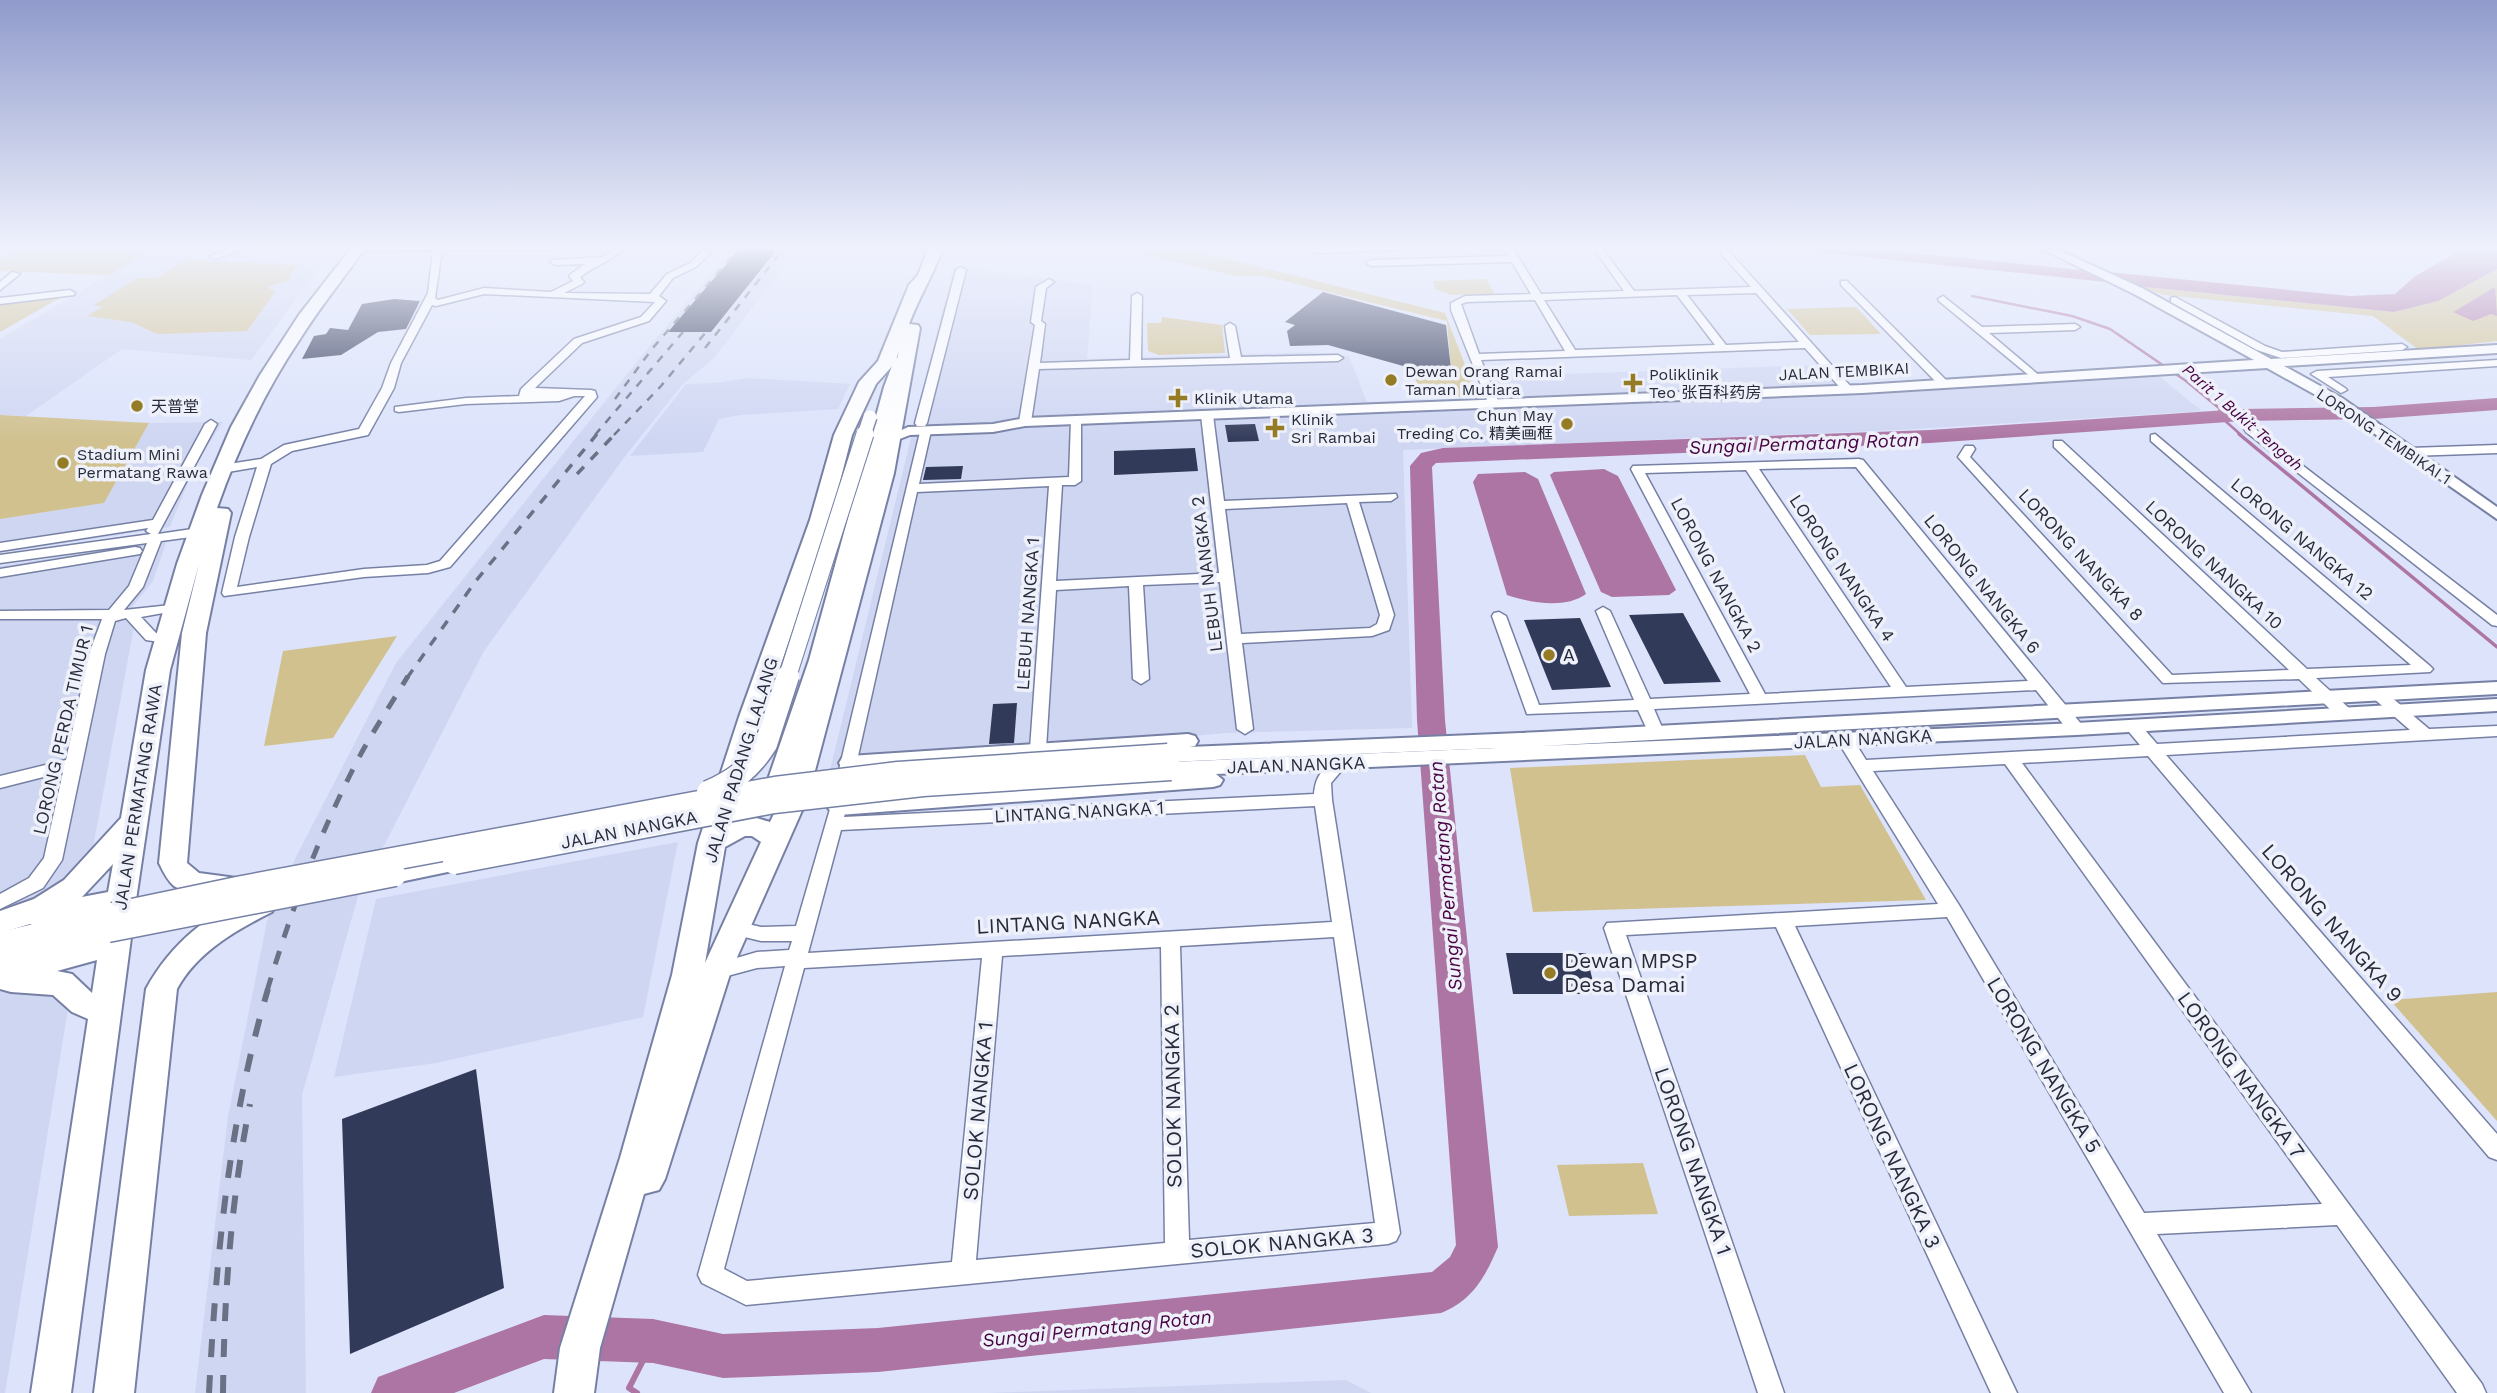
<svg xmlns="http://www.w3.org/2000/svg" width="2497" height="1393" viewBox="0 0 2497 1393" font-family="'Work Sans','Noto Sans SC',sans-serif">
<rect width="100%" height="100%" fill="#dce3fb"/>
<path fill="#cfd6f2" d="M733 247H799L714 358 683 384 626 455 484 651 358 896 302 1095 306 1393H195L228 1116 267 921 297 855 396 663 643 354Z
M2127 247H2237L2265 260Z
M144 254 321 265 251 360 122 349 26 416 0 415V339Z
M953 266 1093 285 1087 359 1310 352 1349 356 1367 402 1490 398 1482 377 1818 365 1842 393 2155 373 2202 411 1898 430 1403 450 1412 728 1226 733 830 770Z
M747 378 850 384 838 409 741 415 719 419 703 452 630 456 686 384 715 383Z
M223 422 195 465 170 527 0 553V519L104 503 149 423Z
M167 540 153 581 132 607 136 616 92 853 42 897 0 909V566Z
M678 842 643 1017 436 1063 334 1077 376 899Z
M8 987 44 989 68 1009 5 1393H0V989Z
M1346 1380 1371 1393H988L1205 1385Z"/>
<path fill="#d1c18f" d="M28 247H117L144 254 109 275 0 271V258Z
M1124 247H1180L1445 313 1477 396 1423 398 1411 368 1438 376 1451 369 1447 321 1263 276H1237L1119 249Z
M184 260 297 265 289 278 291 280 267 287 275 292 247 331 157 334 131 322 87 316 103 307 94 305 137 278H157Z
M2497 269V341L2419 350 2373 316 2165 295 2136 286 2394 312 2437 301Z
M1486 279 1495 294 1451 295 1435 289 1433 281Z
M63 296 0 332V304Z
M1856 307 1881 334 1810 335 1787 309Z
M1162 317 1222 325 1225 353 1159 355 1148 351 1147 323H1161Z
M0 415 149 423 104 503 0 519Z
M397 636 333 738 264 746 283 651Z
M1805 755 1821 787 1860 785 1926 900 1533 912 1510 768Z
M2497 992V1121L2390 1000Z
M1643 1163 1658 1214 1569 1216 1557 1165Z"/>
<path fill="#ad75a3" d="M1799 247H1853L2081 270 2106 282 1808 251Z
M2467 247H2497V269L2438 301 2394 312 2136 286 2108 272 2350 296 2395 294 2415 276Z
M2495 287 2497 316 2491 314 2473 321 2453 312Z
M1604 469 1618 476 1676 590 1669 595 1612 597 1601 592 1550 475 1554 472Z
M1525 472 1538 479 1586 594C1566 609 1530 603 1507 595L1473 482 1478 474Z"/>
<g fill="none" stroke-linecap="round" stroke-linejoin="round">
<path stroke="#ad75a3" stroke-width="2.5" d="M1972 296 2072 316 2110 329 2186 381 2219 408 2222 418 2241 435"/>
<path stroke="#ad75a3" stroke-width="3.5" d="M2239 434 2497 647"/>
<path stroke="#ad75a3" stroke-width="6" d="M637 1393 629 1388 653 1341"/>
<path fill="#ad75a3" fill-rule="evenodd" d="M2497 398V410L2373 419 2242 421 1930 443 1436 463 1432 467 1445 720 1498 1247C1485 1277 1473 1300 1441 1313L878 1372 723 1378 653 1363 544 1359 454 1393H371L378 1377 544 1315 653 1319 723 1334 878 1328 1432 1272 1450 1257 1456 1245 1417 720 1410 466 1421 453 1443 448 1930 430 2242 409 2373 407Z"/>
</g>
<path fill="#323a5a" d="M741 247H779L711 332H668Z
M1323 292 1446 325 1451 369 1439 376 1328 345 1290 346 1287 331 1295 325 1285 322Z
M394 299 420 301 406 329 378 332 341 355 302 359 314 336 326 334 330 328 348 330 362 304Z
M1255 424 1259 441 1228 442 1225 425Z
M1195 448 1198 471 1114 475V451Z
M963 466 961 479 923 480 926 467Z
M1683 613 1721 682 1664 684 1629 615Z
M1580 618 1611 687 1552 690 1524 620Z
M1017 703 1014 743 989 744 993 704Z
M1506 953H1586L1596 994H1513Z
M476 1069 504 1288 350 1354 342 1119Z"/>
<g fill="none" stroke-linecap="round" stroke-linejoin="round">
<defs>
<path id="minor" d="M236 247H249L215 259 210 256Z
M354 247H562L557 250H442L435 298 438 300 484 288 551 292 573 281 569 276 571 274 585 264 555 265 550 262 552 260 603 257 617 247 622 250 620 252C607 263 594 266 580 277L584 282 582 284 564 293 650 294 667 274 690 263 703 250 711 252 696 267 673 278 659 296 666 301 649 321 582 343 535 388 591 390 595 391 597 397 450 567 428 573 364 577 224 596 222 593 235 537 257 467 222 473 216 469 222 465 261 459 284 445 359 429 382 388 391 363 428 293 433 250 358 251ZM484 294 655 302 641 317 574 339 521 389 519 396 466 398 395 407V411L399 412 466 404 559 401 574 396H585L440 561 427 565 364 569 237 587 249 537 271 464 292 451 368 435 394 388 401 363 432 305 436 306Z
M1301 247H1402L1397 250 1319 253Z
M1503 247H1512L1541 294 1624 291 1593 247H1601L1634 291 1751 287 1715 247H1725L1853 389 1843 391 1805 348 1481 360 1499 403 1497 405H1489L1451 310V303L1465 296 1531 294 1512 262 1371 266 1366 263 1371 260 1509 256ZM1756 293 1799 342 1726 345 1687 295ZM1677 295 1715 345 1575 350 1544 300ZM1535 300 1565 351 1479 354 1461 304 1467 302Z
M2145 247H2164L2165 248 2160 251Z
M961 267 966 270 927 423 925 426H917L915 423 956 270Z
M12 272 20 274 0 290V282Z
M1049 279 1054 282 1046 288 1041 321 1045 324 1040 363 1130 360 1132 296 1137 293 1142 296 1141 360 1230 358 1225 326 1230 323 1235 326 1241 357 1338 355 1343 358 1338 361 1039 369 1031 422 1029 425H1021L1019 422 1035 325 1031 322 1036 287Z
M1841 281H1847L1948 382V386H1940L1841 285Z
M70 290 75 293 74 295 0 304V298Z
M1943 296 1982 327 2075 324 2080 327 2075 330 1989 333 2041 377 2043 379 2037 382 1939 301 1938 299Z
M2175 297 2265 346 2282 352 2402 344 2407 347 2402 350 2281 358 2257 350 2171 302V298Z
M2497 360V366L2328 377 2345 388 2347 390 2341 393 2311 374 2317 371Z
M1207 411 1213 415 1224 501 1396 494 1397 497 1391 501 1359 502 1394 615 1389 630 1372 636 1242 643 1253 729 1245 734 1237 729 1220 582 1143 585 1149 679 1141 684 1133 679 1129 586 1056 590 1046 749 1038 754 1032 753 1030 749 1049 486 917 492 854 774 846 780 840 778 838 774 921 428H929L931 431 919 484 1069 477 1071 420 1073 417H1081V481L1075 485H1062L1056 581 1219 573 1201 415ZM1347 503 1380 615 1377 624 1370 628 1241 634 1225 509Z
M211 420 217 424 158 534 199 528 206 532 199 536 161 541 143 587 124 610 180 604 182 607 180 610 141 617 156 633 171 636 173 639 166 643 146 640 126 618 115 621 105 654 62 860 43 888 0 909V894L29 878 44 858 63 772 0 788V776L66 760 89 654 102 619H0V611L109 610 129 586 147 543 0 563V555L151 534 146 531 148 528 0 551V543L153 520 205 424Z
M2250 425 2497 615V626L2492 625 2246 432 2244 429Z
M2155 434 2430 666 2433 669 2430 672 2316 678 2350 709 2352 713 2350 717H2338L2299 679 2163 683 1958 457 1965 446H1973L1975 449 1970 457 2172 675 2289 670 2054 447V441H2062L2307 669 2411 665 2151 441V435Z
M2497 445V453L2410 456 2404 452 2410 448Z
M1859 459 1863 460 2082 725 2084 729 2082 733H2070L2036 690 1654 709 1664 732 1656 737 1650 736 1638 710 1527 714 1492 616 1494 613 1499 612 1506 616 1539 705 1634 700 1596 611 1603 607 1610 611 1650 699 1750 694 1631 469 1633 466ZM1856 467 2028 681 1906 687 1759 469ZM1746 470 1891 687 1765 694 1645 473Z
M135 547 140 548 142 551 140 554 0 577V569Z
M2378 689 2384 691 2429 729 2497 726V736L2166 755 2497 1134V1160L2489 1157 2148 756 2022 763 2482 1384 2486 1393H2457L2337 1225 2157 1234 2251 1393H2224L1947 917 1795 926 2017 1393H1991L1776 927 1626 935 1784 1393H1758L1604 928 1607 923 1938 904 1837 740 1839 736H1851L1866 760 2140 745 2124 726 2132 721 2138 722 2157 744 2410 730 2372 697 2370 694 2372 691ZM2005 764 2322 1204 2144 1213 1959 905 1873 771Z
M1334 764 1342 770 1331 783 1332 800 1400 1233 1396 1241 1388 1244 746 1305 702 1283 698 1275 785 966 757 968 716 979 709 976 706 971 709 966 757 952 789 950 792 941H761L728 933 725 928 728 923 735 921 761 927 796 926 835 792H847L850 796 844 817 1314 794C1315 781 1320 768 1334 764ZM1315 806 1332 922 808 953 841 830ZM1334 937 1375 1223 1189 1240 1180 946ZM1161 947 1165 1243 976 1260 1002 956ZM982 958 952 1262 747 1281 724 1269 804 968Z"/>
<path id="tertiary" d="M2038 247H2052L2142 288 2271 359 2497 345V353L2284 366 2342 398 2497 507V519L2332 404 2267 368 1862 393 1025 426 993 432 910 435 892 442 885 438 827 660 785 788 781 807 774 809 767 807 763 802 765 788 809 660 884 387 895 358H905L907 361 885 438 908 427 993 424 1025 418 1862 385 2254 360 2134 294Z
M2497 682V694L1541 746 1168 762 1161 760 1158 755 1165 749 849 770 842 768 839 763 842 758 849 756 1188 734 1195 736 1198 741 1195 746 1189 747 1541 732Z
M2497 699V711L2076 735 1216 774 1223 780 1220 785 1213 787 839 815 832 813 828 808 832 803 839 801 1178 776 1164 774 1161 769 1164 764 1171 762 2076 723Z
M454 855 462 857 465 863 462 869 395 883 387 881 384 875 387 869 395 867Z
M113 905 121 908 125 914 121 920 111 923 116 925 120 931 116 937 0 967V932Z"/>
<path id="primary" d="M352 247H366C344 278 320 307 300 339 265 391 238 448 217 508L228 509 231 513 206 633 187 863 199 873 244 879 248 886 244 893C224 900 192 898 174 886 167 880 163 871 159 863L182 633 199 564 170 670 136 900 71 1393H31L88 1019 72 1012 53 995 11 992 0 989V961L101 936 104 914 39 927 30 924 0 933V911L34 899 64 880 121 818 146 670 177 564 202 495 231 427 260 375 299 315ZM113 864 108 892 82 897ZM97 960 92 993 72 974 57 971Z
M929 247H943C934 274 919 297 909 324L918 325 920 328 894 473 808 797 731 971 665 1179 659 1190 644 1194 600 1348 594 1393H554L560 1348 620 1158 672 975 698 843 739 717 810 520 834 435 859 382 878 361 909 285 918 275ZM899 350 874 473 782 797 770 822 753 817 733 819 763 717 830 520 852 435 876 384 895 363ZM745 836H752L761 842 705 963 725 847Z
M262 893 272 896 277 904 272 912C236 930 197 952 177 989L134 1393H94L146 989C171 943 212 909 262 893Z"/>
</defs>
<use href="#minor" stroke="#7680a4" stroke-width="3"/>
<use href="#tertiary" stroke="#7680a4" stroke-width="4"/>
<use href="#primary" stroke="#7680a4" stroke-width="4"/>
<use href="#minor" fill="#fff" fill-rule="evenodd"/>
<use href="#tertiary" fill="#fff" fill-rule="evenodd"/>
<use href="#primary" fill="#fff" fill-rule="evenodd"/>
<path stroke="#6b7184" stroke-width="2.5" stroke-dasharray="8 8" stroke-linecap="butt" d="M705 348 785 247
M615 399 652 349 740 247
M595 435 683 332
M614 435 661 386 706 332"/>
<path stroke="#6b7184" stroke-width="3.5" stroke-dasharray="10 10" stroke-linecap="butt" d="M577 474 615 434
M407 678 475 582 597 434"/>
<path stroke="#6b7184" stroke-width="5" stroke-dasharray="14 14" stroke-linecap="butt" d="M267 991C292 908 322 826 363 750 377 725 393 701 408 676"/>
<path stroke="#6b7184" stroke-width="6" stroke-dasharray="18 18" stroke-linecap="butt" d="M209 1393C216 1257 229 1120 268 989
M223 1393C224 1296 231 1200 250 1104"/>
<defs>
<path id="tertiary-bridge-far2" d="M864 435 870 417"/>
<path id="tertiary-bridge-far1" d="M787 678 865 434"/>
<path id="tertiary-bridge" d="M708 792C734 781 751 768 766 744L788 676
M454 863 774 802 923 785 1171 769
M113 914 242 887 775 788 898 773 1168 755
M108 931 395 875"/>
</defs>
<use href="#tertiary-bridge-far2" stroke="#7680a4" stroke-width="16" stroke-linecap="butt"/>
<use href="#tertiary-bridge-far1" stroke="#7680a4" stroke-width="19" stroke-linecap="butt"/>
<use href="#tertiary-bridge" stroke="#7680a4" stroke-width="25" stroke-linecap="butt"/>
<use href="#tertiary-bridge-far2" stroke="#fff" stroke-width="13"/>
<use href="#tertiary-bridge-far1" stroke="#fff" stroke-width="17"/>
<use href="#tertiary-bridge" stroke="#fff" stroke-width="22"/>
</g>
<linearGradient id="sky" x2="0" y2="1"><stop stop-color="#909bcc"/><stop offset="0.56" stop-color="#eff2fd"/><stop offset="1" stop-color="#eff2fd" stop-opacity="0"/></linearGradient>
<rect width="2497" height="442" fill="url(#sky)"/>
<g fill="#957c24" stroke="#eef1f9" stroke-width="2.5">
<circle cx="1391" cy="380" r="7"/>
<path d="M1629.5 372.5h7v7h7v7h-7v7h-7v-7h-7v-7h7z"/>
<path d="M1174.5 387.5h7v7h7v7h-7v7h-7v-7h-7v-7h7z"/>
<circle cx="137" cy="406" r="7"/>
<circle cx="1567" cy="424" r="7"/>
<path d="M1271.5 417.5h7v7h7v7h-7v7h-7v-7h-7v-7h7z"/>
<circle cx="63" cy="463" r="7"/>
<circle cx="1549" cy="655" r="7"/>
<circle cx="1550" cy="973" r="7"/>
</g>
<g text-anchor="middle" stroke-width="7" stroke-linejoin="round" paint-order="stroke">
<g font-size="16" fill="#272b3b" stroke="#eef1f9" text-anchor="start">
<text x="1405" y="377">Dewan Orang Ramai<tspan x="1405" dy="18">Taman Mutiara</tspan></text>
<text x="1649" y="380">Poliklinik<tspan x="1649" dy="18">Teo 张百科药房</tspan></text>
<text x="1194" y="404">Klinik Utama</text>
<text x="151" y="412">天普堂</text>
<text x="1553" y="421" text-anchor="end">Chun May<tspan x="1553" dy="18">Treding Co. 精美画框</tspan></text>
<text x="1291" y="425">Klinik<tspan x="1291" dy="18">Sri Rambai</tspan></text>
<text x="77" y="460">Stadium Mini<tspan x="77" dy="18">Permatang Rawa</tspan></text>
</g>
<g font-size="16" fill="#272b3b" stroke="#eef1f9">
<text transform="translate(1844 371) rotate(-3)" y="6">JALAN TEMBIKAI</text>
<text transform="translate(2384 436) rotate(34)" y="6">LORONG TEMBIKAI 1</text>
</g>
<g font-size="16" font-style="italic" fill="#490242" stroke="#eef1f9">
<text transform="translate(2243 417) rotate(41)" y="6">Parit 1 Bukit Tengah</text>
</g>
<g font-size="18" fill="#272b3b" stroke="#eef1f9">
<text transform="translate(2302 539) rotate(40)" y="6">LORONG NANGKA 12</text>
<text transform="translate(2081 555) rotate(47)" y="6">LORONG NANGKA 8</text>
<text transform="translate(2214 565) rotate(43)" y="6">LORONG NANGKA 10</text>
<text transform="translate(1842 568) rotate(56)" y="6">LORONG NANGKA 4</text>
<text transform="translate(1207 574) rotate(-97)" y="6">LEBUH NANGKA 2</text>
<text transform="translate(1716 575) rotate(62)" y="6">LORONG NANGKA 2</text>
<text transform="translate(1982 584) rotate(51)" y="6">LORONG NANGKA 6</text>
<text transform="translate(1028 614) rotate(-86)" y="6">LEBUH NANGKA 1</text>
<text transform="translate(63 730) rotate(-77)" y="6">LORONG PERDA TIMUR 1</text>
<text transform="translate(1863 739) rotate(-3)" y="6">JALAN NANGKA</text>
<text transform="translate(741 760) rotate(-73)" y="6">JALAN PADANG LALANG</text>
<text transform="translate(1296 765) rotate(-2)" y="6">JALAN NANGKA</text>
<text transform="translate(138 797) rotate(-81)" y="6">JALAN PERMATANG RAWA</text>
<text transform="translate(1079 812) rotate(-3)" y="6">LINTANG NANGKA 1</text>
<text transform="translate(629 830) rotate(-11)" y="6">JALAN NANGKA</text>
</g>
<g font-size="18" fill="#272b3b" stroke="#eef1f9" text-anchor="start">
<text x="1563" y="661">A</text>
</g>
<g font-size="19" font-style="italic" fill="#490242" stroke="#eef1f9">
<text transform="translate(1804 443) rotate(-2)" y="7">Sungai Permatang Rotan</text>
<text transform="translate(1445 876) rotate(-95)" y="7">Sungai Permatang Rotan</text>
<text transform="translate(1097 1328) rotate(-6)" y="7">Sungai Permatang Rotan</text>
</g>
<g font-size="21" fill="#272b3b" stroke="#eef1f9">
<text transform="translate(1068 922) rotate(-3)" y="7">LINTANG NANGKA</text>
<text transform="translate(2332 923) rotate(49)" y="7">LORONG NANGKA 9</text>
<text transform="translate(2044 1065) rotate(59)" y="7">LORONG NANGKA 5</text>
<text transform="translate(2241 1075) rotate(54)" y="7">LORONG NANGKA 7</text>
<text transform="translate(1173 1096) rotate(-91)" y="7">SOLOK NANGKA 2</text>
<text transform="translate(978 1111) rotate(-85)" y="7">SOLOK NANGKA 1</text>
<text transform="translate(1892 1156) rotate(65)" y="7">LORONG NANGKA 3</text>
<text transform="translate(1693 1161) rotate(71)" y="7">LORONG NANGKA 1</text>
<text transform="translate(1282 1243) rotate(-5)" y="7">SOLOK NANGKA 3</text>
</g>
<g font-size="21" fill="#272b3b" stroke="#eef1f9" text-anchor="start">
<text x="1564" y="968">Dewan MPSP<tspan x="1564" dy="24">Desa Damai</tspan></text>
</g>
</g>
</svg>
